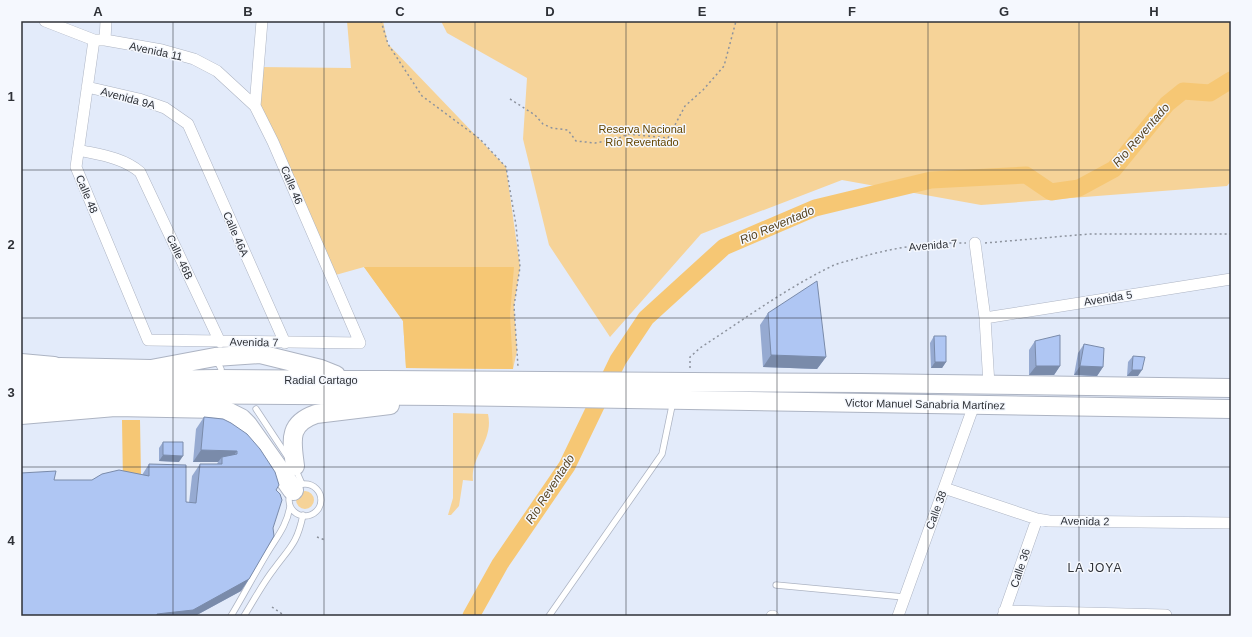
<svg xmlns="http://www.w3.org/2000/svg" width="1252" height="637" viewBox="0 0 1252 637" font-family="Helvetica,sans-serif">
<rect width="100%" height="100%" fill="#e3ebfa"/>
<path fill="#f6d398" d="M347 21H383L388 44 506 167 520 267 514 306 517 351 513 369 406 368 403 321 364 267 332 276 255 106 258 67 351 68Z
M441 21H1231V181L1227 186 981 205 842 180 701 234 610 337 549 245 523 139 527 78 447 33Z
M453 413 488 414C494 441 470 456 473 481L463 480 459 506 451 515H448L453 498Z
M296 500a9 9 0 1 1 18 0a9 9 0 1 1-18 0Z"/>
<path fill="#f6c774" d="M364 267H514L510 315 513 369 406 368 403 321Z
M122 420H140L141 476 123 483Z"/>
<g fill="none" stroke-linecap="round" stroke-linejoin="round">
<path stroke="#f6c774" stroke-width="17" d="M471 616 500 564 567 466 618 360 646 318 724 247 815 208 931 180 1026 175 1051 192 1079 188 1114 169 1167 104 1183 91 1210 93 1231 80"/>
<defs>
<path id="lane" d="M216 359 221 369
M256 409 287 456
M295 468 302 484
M289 500a16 16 0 1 1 32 0a16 16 0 1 1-32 0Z
M776 585 904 597
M231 616C243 596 254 575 266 555 276 538 287 526 290 506
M244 616C254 600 263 583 274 569 290 547 297 544 303 515
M549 616 662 454 673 401"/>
<path id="street" d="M45 21 94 40H105L162 50 194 59 217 71 255 106
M94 40 76 167 148 340 360 343 273 142 255 106 262 21
M105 40 106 21
M87 87 139 99 165 108 188 124 285 343
M78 150C100 155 122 157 140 172L220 342
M975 243 985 318 989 385
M985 318 1231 279
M944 488 1037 519 1049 521 1231 523
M1004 611 1166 615
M772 616H773
M898 616 974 405
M1003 616 1037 519"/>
<path id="primary" d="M60 367 151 369 215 357 260 354 321 369 336 375
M21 382 216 379 861 383 1231 388
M21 398 114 394 442 396 1231 409
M295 466C292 441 287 424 316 414L390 405"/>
<path id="highway" d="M21 364 54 367 93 382
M21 414 115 406 219 408 241 419 247 425 293 490"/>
</defs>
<use href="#lane" stroke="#adb4c3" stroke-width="7"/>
<use href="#street" stroke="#adb4c3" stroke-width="12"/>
<use href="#primary" stroke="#adb4c3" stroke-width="20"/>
<use href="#highway" stroke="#adb4c3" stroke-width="22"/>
<path stroke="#8d939e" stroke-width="1.5" stroke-dasharray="2 3" stroke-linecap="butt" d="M381 21 388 44 422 96 480 139 506 167 516 225 520 267 514 306 518 367
M510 99 535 115 543 124 552 128 568 130 576 141 595 143 617 139 628 134 668 138 685 106 703 90 724 66 736 21
M985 243 1089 234H1231
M690 368V357L700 348C743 320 785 289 832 266 839 263 847 261 855 259 890 248 928 242 966 243
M317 537 325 540
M272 607 285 616"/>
<use href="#lane" stroke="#fff" stroke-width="5.5"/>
<use href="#street" stroke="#fff" stroke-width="11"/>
<use href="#primary" stroke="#fff" stroke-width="18"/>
<use href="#highway" stroke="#fff" stroke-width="20"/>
</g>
<path fill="#96aad1" d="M768 313 826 357 817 369 763 367 760 325Z
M934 336 946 362 942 368H931L930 343Z
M1035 341 1060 366 1054 375H1029V350Z
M1084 344 1103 367 1097 376 1074 375 1078 353Z
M1133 356 1138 376H1127L1128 362Z
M204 417 276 490 249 579 241 591 195 616H21L92 480 142 475 149 464 186 502 189 503 192 476 200 464H217L218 462H193L196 429Z
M163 442 179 462 159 461V448Z"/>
<path fill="#7a8baa" d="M771 355 826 357 817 369 763 367Z
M935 362H946L942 368H931Z
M1036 366H1060L1054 375H1029Z
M1080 366 1103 367 1097 376 1074 375Z
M1132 370H1142L1138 376H1127Z
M201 450 237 451 228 463 222 457 218 462H193Z
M163 455 183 456 179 462 159 461Z
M249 579 241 591 195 616H155L157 614Z"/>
<path fill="#afc6f3" stroke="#7a8baa" d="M817 281 826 357 771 355 768 313Z
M1060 335V366H1036L1035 341Z
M934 336H946V362H935Z
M1084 344 1104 348 1103 367 1080 366Z
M1133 356 1145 357 1142 370H1132Z
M204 417 223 419 231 423 247 434 260 449 275 472 279 485 276 490 280 494 282 500 273 528 274 536 249 579 193 610 157 614V616H21V473L56 471 54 480H92L102 474 119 470 149 476V464L186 465V502L196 503 200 464H222V457L237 454V451L201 450Z
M163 442H183V456L163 455Z"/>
<path fill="none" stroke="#2e3137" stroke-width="1" stroke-opacity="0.55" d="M173 21V616M324 21V616M475 21V616M626 21V616M777 21V616M928 21V616M1079 21V616M21 170H1231M21 318H1231M21 467H1231"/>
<g text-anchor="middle" stroke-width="3" stroke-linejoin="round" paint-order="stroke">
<g font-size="11" fill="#2e3137" stroke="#f5f8fe">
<text transform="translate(156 51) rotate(12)" y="4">Avenida 11</text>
<text transform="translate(128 98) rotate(15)" y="4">Avenida 9A</text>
<text transform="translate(292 185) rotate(67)" y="4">Calle 46</text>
<text transform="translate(87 194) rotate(67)" y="4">Calle 48</text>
<text transform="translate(236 234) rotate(66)" y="4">Calle 46A</text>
<text transform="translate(933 245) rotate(-5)" y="4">Avenida 7</text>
<text transform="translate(180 257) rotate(65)" y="4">Calle 46B</text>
<text transform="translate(1108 298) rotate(-9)" y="4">Avenida 5</text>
<text transform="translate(254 342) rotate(1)" y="4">Avenida 7</text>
<text x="321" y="384">Radial Cartago</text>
<text transform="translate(925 404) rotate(1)" y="4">Victor Manuel Sanabria Martínez</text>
<text transform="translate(936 510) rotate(-70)" y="4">Calle 38</text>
<text transform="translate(1085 521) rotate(1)" y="4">Avenida 2</text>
<text transform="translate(1020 568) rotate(-71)" y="4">Calle 36</text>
</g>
<g font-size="11" fill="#644500" stroke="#f5f8fe">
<text x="642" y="133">Reserva Nacional<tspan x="642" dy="13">Río Reventado</tspan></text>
</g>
<g font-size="12" font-style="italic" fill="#584421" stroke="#f5f8fe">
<text transform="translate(1141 135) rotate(-49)" y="4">Rio Reventado</text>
<text transform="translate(777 225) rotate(-23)" y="4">Rio Reventado</text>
<text transform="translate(550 489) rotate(-57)" y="4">Rio Reventado</text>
</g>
<g font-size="12" letter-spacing="1" fill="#2e3137" stroke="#f5f8fe">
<text x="1095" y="572">LA JOYA</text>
</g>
</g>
<rect width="1252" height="637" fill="none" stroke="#f5f8fe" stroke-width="44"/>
<rect x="22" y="22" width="1208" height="593" fill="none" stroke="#2e3137" stroke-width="1.5"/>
<g font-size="13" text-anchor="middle" font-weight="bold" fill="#2e3137">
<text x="98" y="16">A</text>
<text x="248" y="16">B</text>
<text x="400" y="16">C</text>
<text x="550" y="16">D</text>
<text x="702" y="16">E</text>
<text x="852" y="16">F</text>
<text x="1004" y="16">G</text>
<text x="1154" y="16">H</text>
<text x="11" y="101">1</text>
<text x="11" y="249">2</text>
<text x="11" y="397">3</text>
<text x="11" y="545">4</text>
</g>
</svg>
